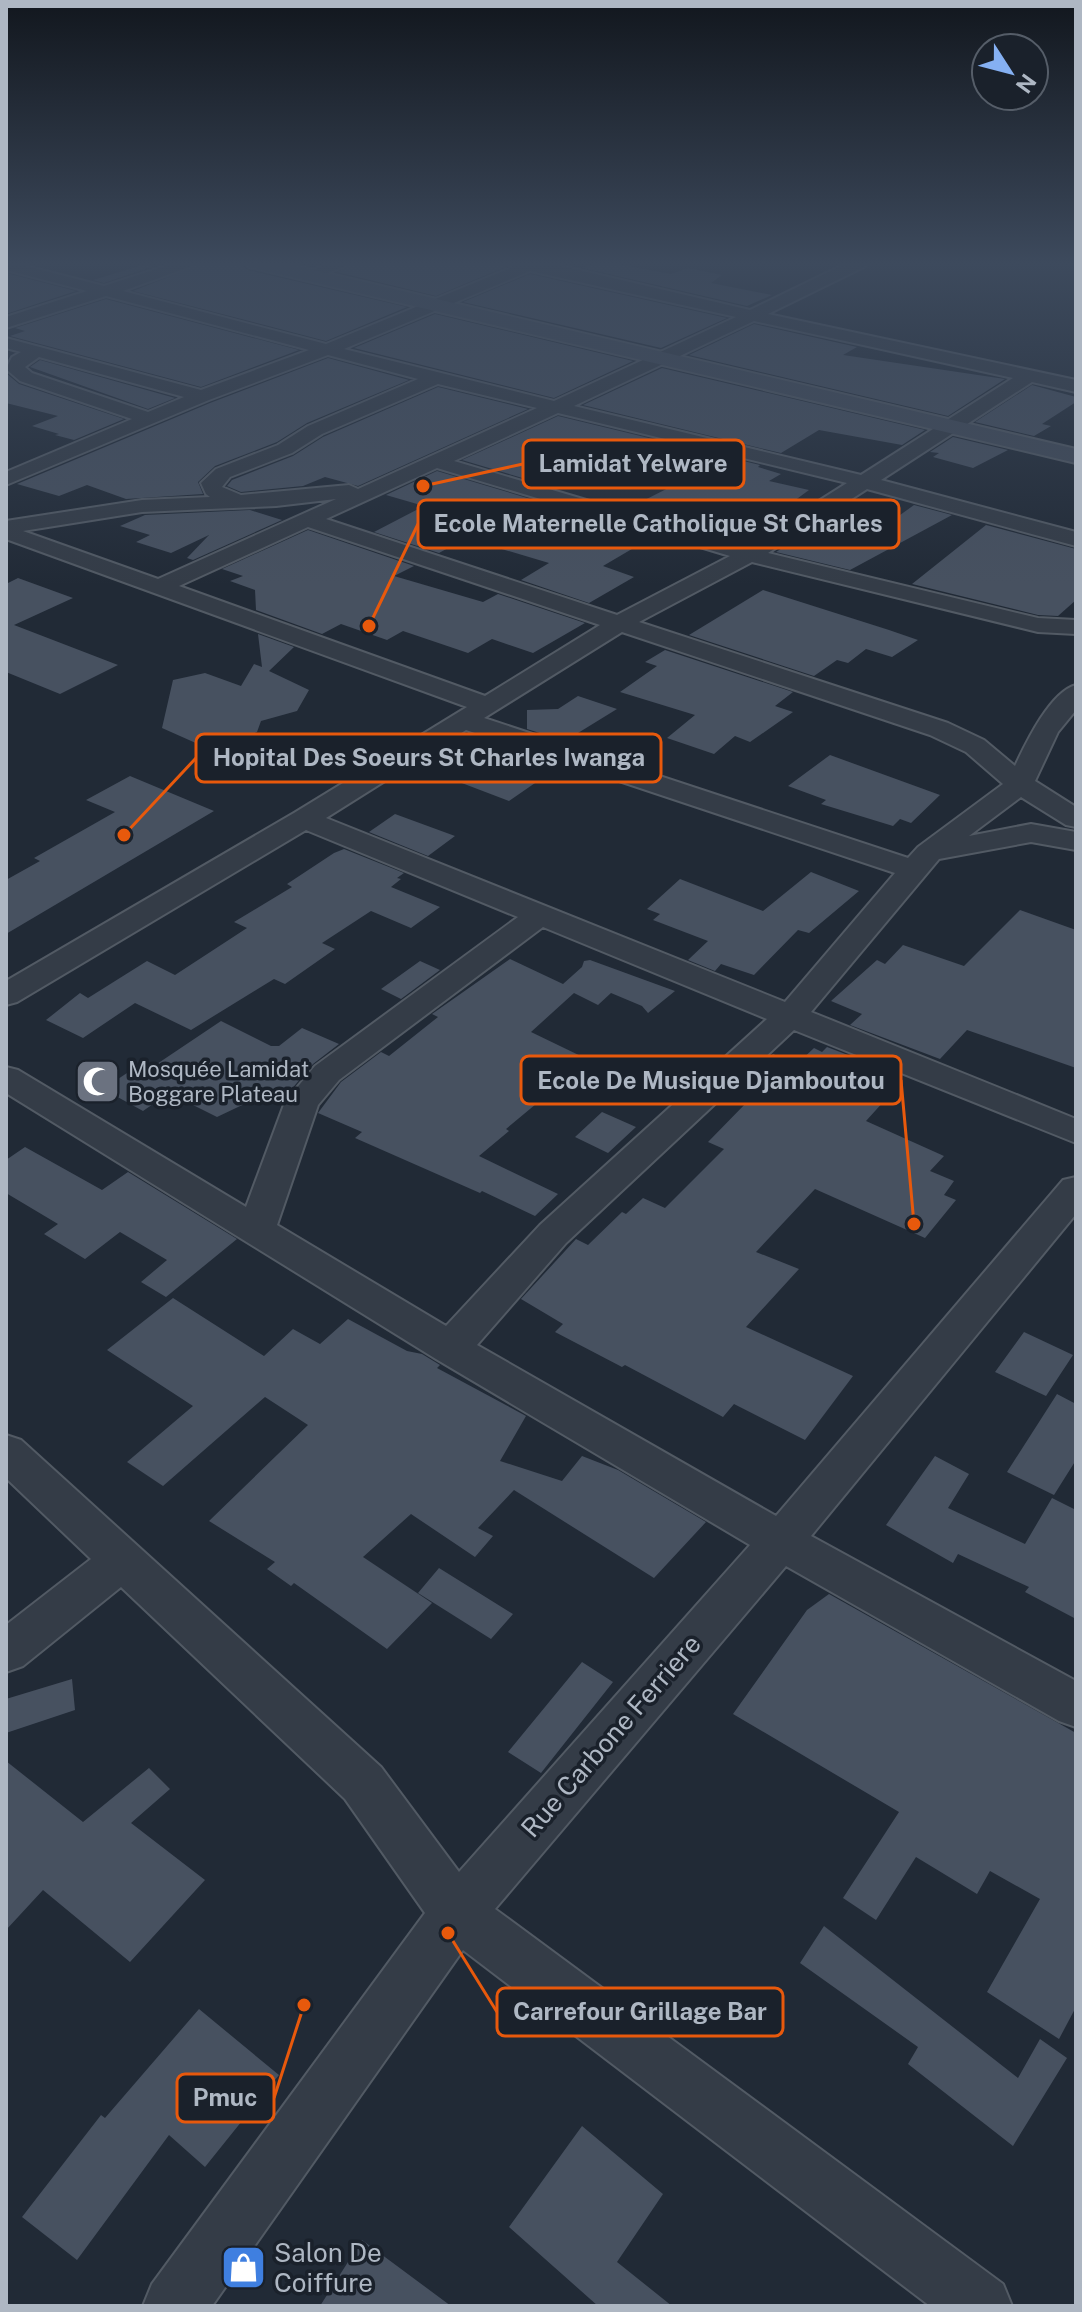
<svg xmlns="http://www.w3.org/2000/svg" width="1082" height="2312" font-family="'Public Sans',sans-serif">
  <style>
    .building { fill: #475160 }
    .lines { fill: none; stroke-linecap: round; stroke-linejoin: round }
    .street-casing { stroke: #525a64; stroke-width: 4 }
    .secondary-casing { stroke: #525a64; stroke-width: 4 }
    .street { fill: #343c47; fill-rule: evenodd }
    .secondary { fill: #424b59; fill-rule: evenodd }
    .labels { text-anchor: middle; stroke-width: 7; stroke-linejoin: round; paint-order: stroke }
    .poi-label { font-size: 22px; fill: #aeb7c3; stroke: #1a212b; text-anchor: start }
    .near-street-label { font-size: 26px; fill: #aeb7c3; stroke: #1a212b }
    .near-poi-label { font-size: 26px; fill: #aeb7c3; stroke: #1a212b; text-anchor: start }
    .leader { fill: none; stroke: #e8590c; stroke-width: 3 }
    .callout-dot { fill: #e8590c; stroke: #1a212b; stroke-width: 3 }
    .callout { fill: #1a212b; stroke: #e8590c; stroke-width: 3 }
    .callout-label { font-size: 24px; text-anchor: middle; font-weight: bold; fill: #aeb7c3 }
  </style>
  <rect width="100%" height="100%" fill="#212a36"/>
  <path class="building" d="M209 261H237L248 270 407 307 326 341 133 291Z
    M362 261H495L505 267 436 296 337 272Z
    M600 261 671 274 688 268 722 275 711 283 772 295 747 306 583 268Z
    M146 264 154 266 104 283 93 280Z
    M6 273 76 291 6 314Z
    M530 274 727 318 661 348 463 302Z
    M106 299 299 350 201 387 10 336 25 331 15 328Z
    M435 314 633 361 554 398 354 348Z
    M754 324 857 347 843 355 1005 379 948 416 689 355Z
    M328 358 409 380 307 423 277 442 215 466 198 482 203 494 126 499 87 485 59 496 17 484 210 403Z
    M40 360 175 398 148 409 30 367Z
    M662 368 925 430 902 445 819 430 781 453 583 405Z
    M6 373 19 384 124 419 74 440 55 435 59 434 32 426 58 416 6 403Z
    M1032 385 1076 397V402L1042 424 1051 426 1034 436 975 422Z
    M438 387 528 409 358 486 325 477 303 486 241 492 227 486 232 480 293 456 323 437Z
    M558 416 760 465 758 467 781 474 769 481 809 490 794 501 807 505 756 537 686 518 677 523 627 509 688 478 599 463 546 485 462 460Z
    M953 437 1008 450 973 468 933 457 939 453 930 452Z
    M437 471 654 536 603 566 634 577 589 603 521 580 549 563 478 542 471 545 459 542 439 553 374 532 424 506 386 495Z
    M914 505 952 515 850 570 776 552 835 514 867 524 875 519 889 523Z
    M250 510 282 520 193 560 187 558 209 535 171 553 136 542 150 535 120 526 145 515Z
    M986 525 1076 549V600L1058 616 1038 615 912 584Z
    M308 530 414 566 394 576 483 602 498 594 585 623 533 653 492 639 468 653 403 631 387 640 341 624 322 634 256 610 255 590 230 581 243 576 222 569Z
    M18 578 73 598 14 625 118 665 60 694 6 672V584Z
    M763 590 889 630 918 640 892 657 866 649 848 663 837 660 814 676 689 635Z
    M258 634 294 647 269 671 309 690 297 711 261 721 257 732 239 740 207 748 162 728 173 680 205 673 241 686 254 664 262 667Z
    M665 650 793 692 775 706 793 712 750 742 735 736 714 754 667 738 695 715 620 692 657 666 645 662Z
    M578 696 617 709 565 741 527 729V710L558 709Z
    M490 750 528 764V754L539 758 529 764 551 772 509 801 446 777Z
    M830 755 940 795 911 823 900 819 893 826 821 804 826 800 788 786Z
    M130 776 214 811 6 934V880L40 861 34 858 115 812 86 800Z
    M395 814 455 836 428 856 369 832Z
    M344 849 404 873 397 878 401 879 391 887 440 907 411 928 371 911 322 943 335 949 285 984 274 979 191 1030 135 1003 83 1038 46 1020 80 993 88 998 147 961 175 975 247 928 234 922 292 887 287 884 334 853Z
    M811 872 859 891 809 933 798 930 754 975 721 964 715 971 688 960 708 941 653 920 660 914 647 909 680 879 763 911Z
    M1020 910 1076 930V1068L967 1030 940 1059 850 1025 862 1014 831 1001 877 960 885 964 903 945 964 966Z
    M510 959 563 984 582 967 584 961 590 960 675 991 648 1013 642 1006 611 993 598 1005 574 993 531 1032 589 1060 506 1129 509 1131 479 1156 558 1194 535 1216 482 1191 480 1193 355 1138 362 1132 318 1113 341 1082 381 1052 389 1056 438 1017 432 1014Z
    M420 961 440 970 401 999 381 989Z
    M221 1021 271 1046H279L302 1028 339 1044 313 1064 284 1098 270 1092 217 1117 169 1093 143 1111 103 1089 136 1067 145 1072Z
    M827 1047 861 1060 841 1081 885 1100 866 1121 944 1156 930 1171 954 1181 944 1195 956 1200 925 1238 815 1189 756 1252 799 1269 746 1327 853 1376 805 1440 734 1404 723 1417 625 1365 622 1367 555 1332 563 1324 521 1299 576 1239 588 1245 622 1212 626 1214 643 1198 665 1208 724 1149 708 1142 749 1100 732 1092 773 1054 797 1064 814 1048 822 1052Z
    M602 1112 636 1127 608 1153 575 1137Z
    M25 1147 102 1190 128 1172 237 1239 166 1297 141 1282 167 1260 120 1232 85 1259 44 1234 58 1224 6 1193V1160Z
    M173 1298 264 1356 293 1329 320 1344 348 1319 407 1351 422 1354 440 1365 437 1368 526 1416 500 1461 562 1481 582 1456 618 1470 706 1522 654 1578 514 1490 478 1528 493 1536 475 1557 411 1514 363 1557 432 1603 387 1649 294 1583 291 1586 267 1569 275 1562 209 1521 308 1425 265 1397 163 1486 127 1462 193 1406 107 1350Z
    M1024 1332 1073 1355 1046 1396 995 1372Z
    M1057 1394 1076 1404V1460L1054 1495 1007 1472Z
    M935 1456 969 1474 948 1508 1025 1544 1052 1498 1076 1510V1619L1025 1592 1029 1587 958 1554 953 1563 886 1525Z
    M439 1568 513 1614 491 1639 418 1593Z
    M829 1594 1076 1733V2007L1059 2039 987 1992 1040 1899 990 1871 977 1894 916 1857 876 1920 843 1898 899 1812 733 1714 807 1610Z
    M582 1662 613 1682 541 1773 508 1752Z
    M72 1679 75 1710 6 1733V1699Z
    M6 1761 83 1822 149 1768 170 1789 131 1823 205 1880 130 1962 43 1890 6 1930Z
    M824 1926 1018 2078 1040 2039 1067 2058 1013 2146 908 2064 918 2047 800 1963Z
    M199 2009 279 2075 205 2167 169 2135 77 2260 22 2217 101 2115 105 2118Z
    M582 2126 663 2194 617 2262 672 2306H598L509 2227Z
    M362 2240 451 2306H320Z"/>
  <g class="lines">
    <defs>
      <path id="street" d="M6 261 104 286 181 261H206L123 291 326 344 513 267 498 261H540L750 310 851 261H867L866 266 768 314 1076 380V392L1032 382 881 480 1076 532V546L867 489 768 553 1038 618 1076 620V634L1038 632 752 562 639 622 948 723 984 740 1015 766C1026 743 1050 692 1076 685V710L1058 732 1035 781 1076 807V827L1066 825 1021 797 969 836 1031 824 1076 832V850L1031 842 939 859 811 1012 1076 1119V1143L794 1030 566 1243 477 1345 776 1516 1063 1180 1076 1177V1214L811 1536 1076 1681V1727L1059 1721 786 1566 495 1909 1003 2284 1012 2306H930L463 1950 212 2306H143L152 2284 425 1913 345 1799 121 1587 23 1666 6 1672V1625L91 1559 6 1478V1435L21 1440 381 1767 459 1872 750 1545 436 1359 6 1093V1067L18 1070 246 1207 285 1102 315 1066 518 917 306 830 17 1002 6 1005V981L294 813 467 707 6 539V521L142 500 210 497 206 494 201 483 216 469 278 445 308 426 418 379 328 355 209 400 6 485V472L132 419 20 381 6 369 12 357 21 352 6 348V338L201 390 309 350 106 296 6 328V317L87 291 6 270ZM530 271 736 317 554 401 344 349ZM754 321 1013 378 861 475 574 406ZM39 357 184 397 148 412 32 373 25 367ZM438 384 537 408 358 489 349 485 241 495 222 487 230 477 292 453 322 434ZM558 413 847 483 746 547 454 461ZM437 468 730 556 617 615 326 519ZM336 499 158 579 23 531 142 512 276 506ZM308 527 600 625 485 696 179 586ZM622 632 930 735 966 752 1003 784 918 847 908 858 484 718ZM466 730 895 873 785 1002 326 818ZM543 927 767 1019 540 1225 446 1326 277 1225 318 1105 339 1080Z
        M335 261H359L309 280 301 275Z"/>
      <path id="secondary" d="M240 261H275L1076 449V463L249 267Z"/>
    </defs>
    <use href="#street" class="street-casing"/>
    <use href="#secondary" class="secondary-casing"/>
    <use href="#street" class="street"/>
    <use href="#secondary" class="secondary"/>
  </g>
  <linearGradient id="sky" x2="0" y2="1"><stop stop-color="#12171e"/><stop offset="0.45" stop-color="#3d4a5d"/><stop offset="1" stop-color="#3d4a5d" stop-opacity="0"/></linearGradient>
  <rect width="1082" height="585" fill="url(#sky)"/>
  <defs>
    <symbol id="mosque-square" viewBox="-11 -11 22 22"><rect x="-9" y="-9" width="18" height="18" rx="4" fill="#6b7280" stroke="#1a212b"/><path d="M3.5-4.9A6 6 0 1 0 3.5 4.9A5 5 0 1 1 3.5-4.9Z" fill="#fff"/></symbol>
    <symbol id="shop-square" viewBox="-11 -11 22 22"><rect x="-9" y="-9" width="18" height="18" rx="4" fill="#3f7fe0" stroke="#1a212b"/><path d="M-5-2.5h2.3a2.7 3.5 0 0 1 5.4 0H5L5.5 6h-11ZM-1.5-2.5h3a1.5 2.3 0 0 0-3 0Z" fill="#fff"/></symbol>
  </defs>
  <g fill-rule="evenodd">
    <use href="#mosque-square" x="72" y="1056" width="51" height="51"/>
    <use href="#shop-square" x="218" y="2242" width="51" height="51"/>
  </g>
  <g class="labels">
    <g class="poi-label">
      <text x="128" y="1077">Mosquée Lamidat<tspan x="128" dy="25">Boggare Plateau</tspan></text>
    </g>
    <g class="near-street-label">
      <text transform="translate(611 1736) rotate(-49)" y="9">Rue Carbone Ferriere</text>
    </g>
    <g class="near-poi-label">
      <text x="274" y="2262">Salon De<tspan x="274" dy="30">Coiffure</tspan></text>
    </g>
  </g>
  <path class="leader" d="M423 486L523 464M369 626L418 524M124 835L196 758M914 1224L901 1080M448 1933L497 2012M304 2005L274 2098"/>
  <g class="callout-dot">
    <circle cx="423" cy="486" r="8"/>
    <circle cx="369" cy="626" r="8"/>
    <circle cx="124" cy="835" r="8"/>
    <circle cx="914" cy="1224" r="8"/>
    <circle cx="448" cy="1933" r="8"/>
    <circle cx="304" cy="2005" r="8"/>
  </g>
  <g class="callout">
    <rect x="523" y="440" width="221" height="48" rx="8"/>
    <rect x="418" y="500" width="481" height="48" rx="8"/>
    <rect x="196" y="734" width="465" height="48" rx="8"/>
    <rect x="521" y="1056" width="380" height="48" rx="8"/>
    <rect x="497" y="1988" width="286" height="48" rx="8"/>
    <rect x="177" y="2074" width="97" height="48" rx="8"/>
  </g>
  <g class="callout-label">
    <text x="633" y="472">Lamidat Yelware</text>
    <text x="658" y="532">Ecole Maternelle Catholique St Charles</text>
    <text x="429" y="766">Hopital Des Soeurs St Charles Iwanga</text>
    <text x="711" y="1089">Ecole De Musique Djamboutou</text>
    <text x="640" y="2020">Carrefour Grillage Bar</text>
    <text x="225" y="2106">Pmuc</text>
  </g>
  <rect width="1082" height="2312" fill="none" stroke="#aeb7c3" stroke-width="16"/>
  <g transform="translate(1010 72) rotate(126)"><circle r="38" fill="#1a212b" stroke="#555d68" stroke-width="2"/>
  <path d="M0-6L14 30L0 20L-14 30Z" fill="#85b0f2"/>
  <text y="-12" font-size="22" font-weight="bold" text-anchor="middle" fill="#aeb7c3">N</text>
  </g>
</svg>
